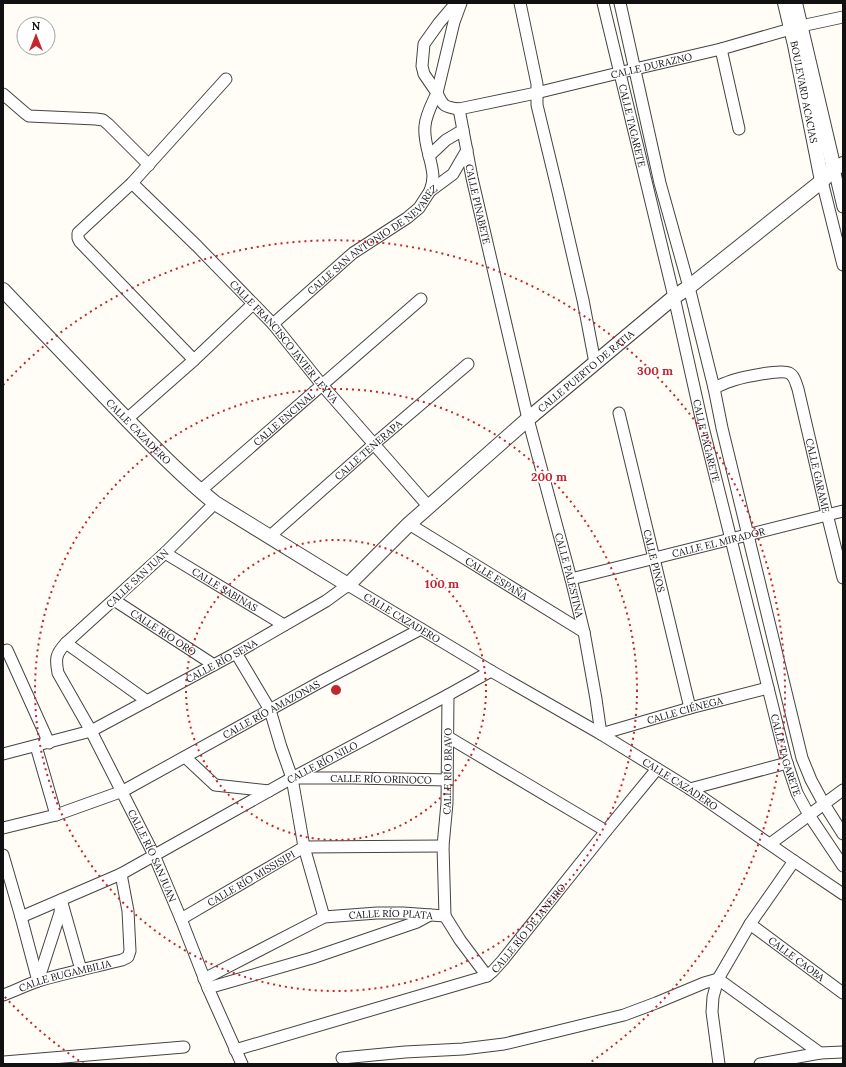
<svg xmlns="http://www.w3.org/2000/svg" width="846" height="1067" font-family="Lora,serif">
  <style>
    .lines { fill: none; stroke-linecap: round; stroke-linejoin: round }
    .minor-casing { stroke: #444; stroke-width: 13 }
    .tertiary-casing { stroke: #444; stroke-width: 16 }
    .minor { stroke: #fff; stroke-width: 11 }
    .tertiary { stroke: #fff; stroke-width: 14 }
    .ring { fill: none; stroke: #c4262e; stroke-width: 2; stroke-dasharray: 2 4 }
    .labels { text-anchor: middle; stroke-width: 4; stroke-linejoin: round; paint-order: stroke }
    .street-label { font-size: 10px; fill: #111; stroke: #fff }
    .centre { fill: #c4262e; stroke: #fff; stroke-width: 2 }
    .ring-label { font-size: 12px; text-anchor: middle; font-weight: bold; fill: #c4262e; stroke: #fff; stroke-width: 4; stroke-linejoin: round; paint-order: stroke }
  </style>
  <rect width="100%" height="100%" fill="#fffdf5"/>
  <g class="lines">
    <defs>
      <g id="minor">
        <path id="s1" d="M461 3 454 22 437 93C443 106 444 107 459 109L536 93 635 69 721 49 801 26 843 17"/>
        <path d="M520 3 537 84V105L558 192 583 300 595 363"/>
        <path id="s2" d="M603 3 674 297 703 427 786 760 797 793 809 815 843 866"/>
        <path d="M620 3 660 183 689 287 714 388 722 428 802 758 811 780 824 804 843 834"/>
        <path d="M721 49 739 129"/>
        <path d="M3 94 25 113 29 116 96 119 103 120 108 124 149 165"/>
        <path id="s3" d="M459 109 472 178 528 419 571 579 584 632 596 699 601 734"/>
        <path d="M429 156 446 140 463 130"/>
        <path d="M834 169 843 207"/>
        <path d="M822 181 843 265"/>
        <path id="s4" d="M132 183 197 246 273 324 322 385 429 507"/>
        <path d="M430 191C432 186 433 181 433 176 432 159 423 143 425 126 426 114 432 104 437 93L424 74 422 66 424 44 439 23 456 3"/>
        <path id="s5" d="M273 324 353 253 407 218 419 208 430 191 453 174 467 150"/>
        <path d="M194 360 80 242 78 238V233L132 183 226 79"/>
        <path id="s6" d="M714 388C721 385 727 382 734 380 744 377 781 369 789 373 795 376 796 384 798 389L827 514 843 578"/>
        <path id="s7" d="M619 413 690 708"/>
        <path d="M127 419 194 360 253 304"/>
        <path id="s8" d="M200 491 421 299"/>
        <path id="s9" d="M215 503 165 553 66 643C56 654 55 658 58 673L91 731 154 855 181 919 208 988 242 1064"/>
        <path id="s10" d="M409 524 584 632"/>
        <path id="s11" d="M269 537 374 444 468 364"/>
        <path id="s12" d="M165 553 284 625"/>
        <path id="s13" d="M571 579 843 511"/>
        <path id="s14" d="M114 600 214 665"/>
        <path d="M66 643 147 701"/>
        <path d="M7 650 49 743"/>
        <path d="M236 653 270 710 281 747 292 778 304 847 324 917"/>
        <path id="s15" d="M601 734 690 708 768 688"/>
        <path d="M448 737 606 831"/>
        <path d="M36 746 56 815"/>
        <path id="s16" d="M3 754 91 731 236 653 326 601 348 585 491 671 601 734 690 789 794 861 843 894"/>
        <path d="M185 757 215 785 269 791"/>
        <path id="s17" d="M294 778H352L447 780"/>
        <path d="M690 789 787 763"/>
        <path id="s18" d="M3 828 56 815 123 791 322 681 421 629"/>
        <path d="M770 844 843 790"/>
        <path d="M3 855 21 917 38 981"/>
        <path d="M62 903 81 970"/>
        <path id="s19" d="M445 916 443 846 447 803 448 695"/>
        <path d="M445 916 460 940 487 976"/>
        <path id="s20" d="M21 917 121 874 292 778 448 695 491 671"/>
        <path id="s21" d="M181 919 304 847 443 846"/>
        <path id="s22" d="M750 924 843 993"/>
        <path id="s23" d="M204 979 324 917 377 913H403L445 916"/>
        <path d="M38 981 60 913 61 900"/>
        <path d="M208 988 312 958 417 922 430 915"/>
        <path id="s24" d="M3 995C15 991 26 985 38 981 65 973 94 967 122 960L128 957 130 951 128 911 121 874"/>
        <path id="s25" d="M235 1050 487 976 493 971 503 960 606 831 657 769"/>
        <path d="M342 1058 405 1052 463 1049 504 1044 546 1034 624 1015 656 1003 704 983 718 979 820 1053"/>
        <path d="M4 1062 184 1047"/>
        <path d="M719 1064 712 1012 713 997 718 979 750 924 794 861"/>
        <path d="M760 1064 820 1053 843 1052"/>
      </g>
      <g id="tertiary">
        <path id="s26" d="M785 3 795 45 822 181"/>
        <path d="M795 3 834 169"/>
        <path id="s27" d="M3 290C39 328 76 366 112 404 145 438 178 473 215 503L348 585 409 524 528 419 674 297 689 287 822 181 834 169 843 164"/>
      </g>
    </defs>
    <use href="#minor" class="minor-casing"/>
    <use href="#tertiary" class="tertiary-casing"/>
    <use href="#minor" class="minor"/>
    <use href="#tertiary" class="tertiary"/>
  </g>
  <g class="ring">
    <circle cx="336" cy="690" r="150"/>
    <circle cx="336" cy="690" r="301"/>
    <path d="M84 1064A451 451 0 0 1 3 995M3 385A451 451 0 1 1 588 1064"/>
  </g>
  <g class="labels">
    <g class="street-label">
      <text dy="4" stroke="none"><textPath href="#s1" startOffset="320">CALLE DURAZNO</textPath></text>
      <text dy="4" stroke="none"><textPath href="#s26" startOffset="91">BOULEVARD ACACIAS</textPath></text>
      <text dy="4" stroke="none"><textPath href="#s2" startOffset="126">CALLE TAGARETE</textPath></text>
      <text dy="4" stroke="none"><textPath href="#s3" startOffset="97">CALLE PINABETE</textPath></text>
      <text dy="4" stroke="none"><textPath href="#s5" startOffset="131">CALLE SAN ANTONIO DE NEVAREZ</textPath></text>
      <text dy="4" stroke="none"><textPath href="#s4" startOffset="220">CALLE FRANCISCO JAVIER LEYVA</textPath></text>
      <text dy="4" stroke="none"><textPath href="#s27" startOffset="777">CALLE PUERTO DE RATIA</textPath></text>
      <text dy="4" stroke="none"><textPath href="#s8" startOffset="111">CALLE ENCINAL</textPath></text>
      <text dy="4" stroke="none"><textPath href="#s27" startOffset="196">CALLE CAZADERO</textPath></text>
      <text dy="4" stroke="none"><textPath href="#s2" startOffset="450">CALLE TAGARETE</textPath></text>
      <text dy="4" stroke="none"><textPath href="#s11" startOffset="132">CALLE TENERAPA</textPath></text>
      <text dy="4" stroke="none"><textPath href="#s6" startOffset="185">CALLE GARAME</textPath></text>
      <text dy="4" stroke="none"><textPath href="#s13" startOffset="152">CALLE EL MIRADOR</textPath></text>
      <text dy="4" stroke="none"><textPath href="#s7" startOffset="152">CALLE PINOS</textPath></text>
      <text dy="4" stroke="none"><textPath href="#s3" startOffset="479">CALLE PALESTINA</textPath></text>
      <text transform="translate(137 578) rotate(-43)" y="4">CALLE SAN JUAN</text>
      <text dy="4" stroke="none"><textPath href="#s10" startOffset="103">CALLE ESPAÑA</textPath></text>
      <text dy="4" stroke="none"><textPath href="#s12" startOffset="70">CALLE SABINAS</textPath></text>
      <text dy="4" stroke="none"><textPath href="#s16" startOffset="450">CALLE CAZADERO</textPath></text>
      <text dy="4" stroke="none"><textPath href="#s14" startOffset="59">CALLE RÍO ORO</textPath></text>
      <text dy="4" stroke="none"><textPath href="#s16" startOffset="239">CALLE RÍO SENA</textPath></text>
      <text dy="4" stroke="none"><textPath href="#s18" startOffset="295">CALLE RÍO AMAZONAS</textPath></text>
      <text dy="4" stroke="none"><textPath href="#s15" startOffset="87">CALLE CIÉNEGA</textPath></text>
      <text dy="4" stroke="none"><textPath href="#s2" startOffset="774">CALLE TAGARETE</textPath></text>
      <text dy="4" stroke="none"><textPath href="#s20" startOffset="339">CALLE RÍO NILO</textPath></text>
      <text dy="4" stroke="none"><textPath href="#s19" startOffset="145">CALLE RÍO BRAVO</textPath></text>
      <text dy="4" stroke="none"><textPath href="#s17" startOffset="87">CALLE RÍO ORINOCO</textPath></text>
      <text dy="4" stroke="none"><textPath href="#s16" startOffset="774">CALLE CAZADERO</textPath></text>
      <text dy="4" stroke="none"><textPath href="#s9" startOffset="443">CALLE RÍO SAN JUAN</textPath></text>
      <text dy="4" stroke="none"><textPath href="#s21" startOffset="81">CALLE RÍO MISSISIPI</textPath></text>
      <text dy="4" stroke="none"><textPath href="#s23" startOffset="202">CALLE RÍO PLATA</textPath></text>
      <text dy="4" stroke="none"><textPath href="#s25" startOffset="326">CALLE RÍO DE JANEIRO</textPath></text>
      <text dy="4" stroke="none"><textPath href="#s22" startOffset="58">CALLE CAOBA</textPath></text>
      <text dy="4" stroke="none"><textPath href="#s24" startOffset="65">CALLE BUGAMBILIA</textPath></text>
    </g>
  </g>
  <circle cx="336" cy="690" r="6" class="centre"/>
  <g class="ring-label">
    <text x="655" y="375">300 m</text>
    <text x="549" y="481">200 m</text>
    <text x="442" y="588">100 m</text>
  </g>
  <rect width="846" height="1067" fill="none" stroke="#111111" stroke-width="8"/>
  <g transform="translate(36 36)"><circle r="19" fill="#ffffff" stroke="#a0a0a0"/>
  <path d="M0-3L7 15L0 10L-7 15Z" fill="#c4262e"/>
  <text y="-6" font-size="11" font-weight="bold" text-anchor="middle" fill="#111111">N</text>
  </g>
</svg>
